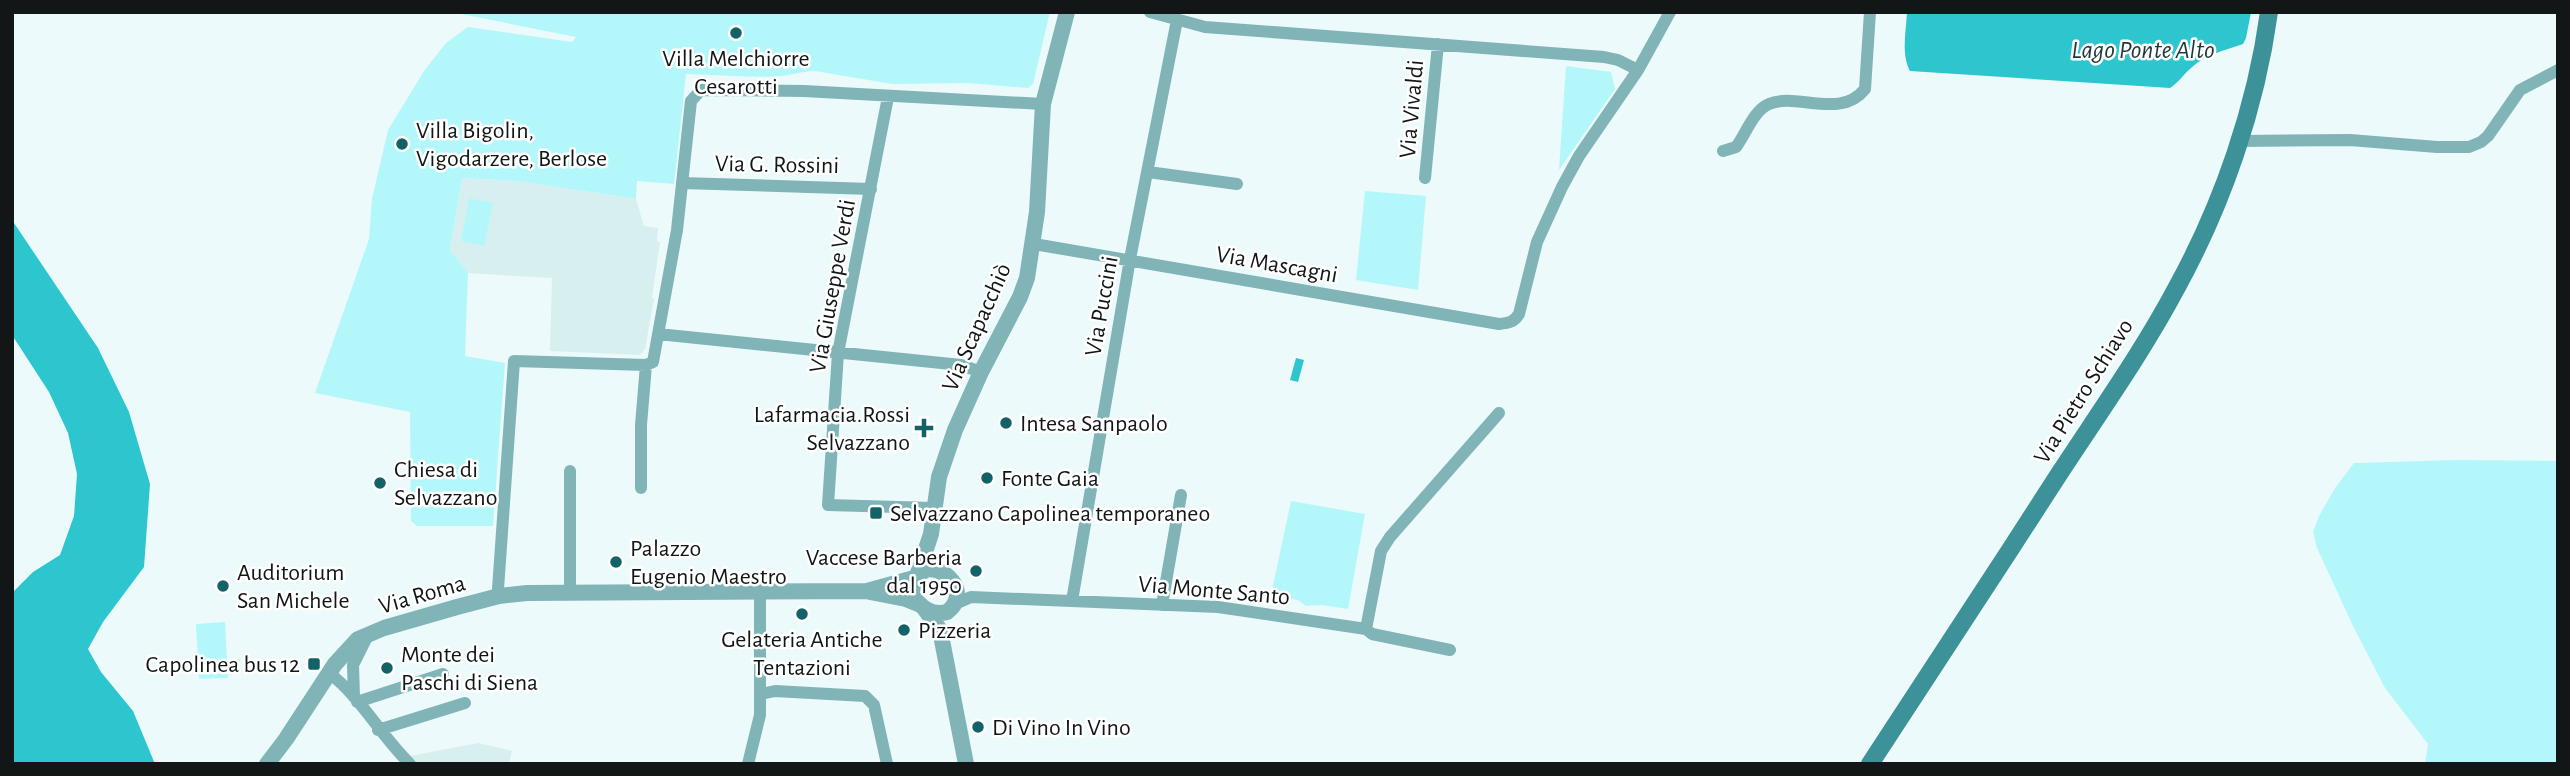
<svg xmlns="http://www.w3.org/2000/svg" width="2570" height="776" font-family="'Alegreya Sans',sans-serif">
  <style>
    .built { fill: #d8eff0 }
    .green { fill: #b4f7fb }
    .water { fill: #2dc6cf }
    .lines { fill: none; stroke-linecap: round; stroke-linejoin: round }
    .minor { stroke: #80b4b7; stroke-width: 12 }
    .tertiary { stroke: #80b4b7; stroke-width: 16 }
    .secondary { stroke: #3c9298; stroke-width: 18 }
    .poi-dot { fill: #126267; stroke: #fff; stroke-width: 2.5 }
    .labels { text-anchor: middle; stroke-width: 5; stroke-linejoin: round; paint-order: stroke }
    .poi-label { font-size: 24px; fill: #121617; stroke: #fff; text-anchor: start }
    .street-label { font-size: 24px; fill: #121617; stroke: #fff }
    .water-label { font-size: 26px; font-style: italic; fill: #1f3739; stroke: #fff }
  </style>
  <rect width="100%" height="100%" fill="#ecfafb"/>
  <path class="built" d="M462 178 517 181 636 199 644 226 658 228 657 241 660 242 652 298 654 299 645 349 640 355 550 351 552 278 468 273 450 250Z
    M478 743 512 751 509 764H411L405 757Z"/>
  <path class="green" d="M463 12H1050L1033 84 1028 88 968 83 892 84 815 71C803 71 793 75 782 76 750 78 718 75 686 74L674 184 637 181 636 199 517 181 462 178 450 250 468 273 465 356 505 363 493 526H417L411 521 410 412 315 393 369 239 372 199 388 130 424 71 446 43 468 27 572 42 576 37 461 14Z
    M1566 66 1611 72 1615 89 1559 170Z
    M1365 191 1426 196 1418 290 1356 280Z
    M469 198 493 203 484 246 461 241Z
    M2457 460 2558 461V764H2425L2428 744 2385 688 2353 626 2317 548 2313 532 2319 516 2335 488 2354 463Z
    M1291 501 1365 514 1348 609 1322 605 1306 606 1298 600 1271 595Z
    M225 622 228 678 199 679 196 624Z"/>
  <path class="water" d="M1907 12H2251L2246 38 2243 44C2223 51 2206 54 2191 68 2183 75 2179 82 2170 88L1910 71C1901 54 1906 32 1907 12Z
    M12 220 98 348 129 412 150 484 144 567 103 622 88 649 101 672 133 711 155 764H12V593L33 572 60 555 74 516 77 474 68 433 49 392 12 335Z
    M1296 358 1304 360 1298 382 1290 380Z"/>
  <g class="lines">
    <path class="minor" d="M1150 12 1205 27 1604 57 1618 60 1638 70
      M888 97 838 353 828 505 933 508
      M2239 141 2350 140 2437 147H2469L2481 142 2488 136 2520 90 2558 70
      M1723 151 1736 147C1746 134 1753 111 1769 104 1796 92 1841 120 1865 89L1870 12
      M1148 172 1237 184
      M1425 178 1438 44
      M682 183 871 189
      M1034 244 1499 324C1509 323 1514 322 1519 314L1537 242 1562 187 1579 156 1638 70 1670 12
      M658 334 961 365 981 372
      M641 488V425L646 365
      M570 593V471
      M499 596 498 589 514 361 646 365 653 362 677 230 691 101 701 90 804 91 1043 104
      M1072 601 1130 259 1177 20
      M955 604 971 597 1218 607 1366 629 1372 634 1450 650
      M1162 605 1181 495
      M1366 629 1381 551 1390 537 1499 413
      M329 673C360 696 381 736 410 764
      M761 694 775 691 865 696 874 705 887 764
      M354 697 353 665 369 633
      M357 702 443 674
      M378 730 465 703
      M748 764 760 715V592"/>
    <path class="tertiary" d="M927 569C951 568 969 596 947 612 932 616 919 607 912 594L914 578Z
      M918 573 931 534 939 477 955 430 981 372 1020 297 1027 278 1037 212 1043 104 1067 12
      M870 592 906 599 921 605
      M924 608 940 630 966 764
      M267 764 286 739 335 664 358 639 384 628 457 607 499 596 527 593 867 591 914 578"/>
    <path class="secondary" d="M1870 764C1934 666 1998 569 2061 471 2101 410 2143 351 2177 287 2223 203 2256 107 2269 12"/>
  </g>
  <g class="poi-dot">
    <circle cx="736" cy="33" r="7"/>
    <circle cx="402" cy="144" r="7"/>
    <circle cx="1006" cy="423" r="7"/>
    <path d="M920.5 417.5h7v7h7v7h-7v7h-7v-7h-7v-7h7z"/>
    <circle cx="987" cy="478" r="7"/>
    <circle cx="380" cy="483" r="7"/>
    <rect x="869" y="506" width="14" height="14" rx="3.5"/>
    <circle cx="616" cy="562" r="7"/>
    <circle cx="976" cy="571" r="7"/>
    <circle cx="223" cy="586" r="7"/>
    <circle cx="802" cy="614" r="7"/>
    <circle cx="904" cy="630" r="7"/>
    <rect x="307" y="657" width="14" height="14" rx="3.5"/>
    <circle cx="387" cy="668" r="7"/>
    <circle cx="978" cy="727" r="7"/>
  </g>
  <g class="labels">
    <g class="poi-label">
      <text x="736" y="66" text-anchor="middle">Villa Melchiorre<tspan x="736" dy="28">Cesarotti</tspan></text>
      <text x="416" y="138">Villa Bigolin,<tspan x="416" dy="28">Vigodarzere, Berlose</tspan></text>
      <text x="910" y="422" text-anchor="end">Lafarmacia.Rossi<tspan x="910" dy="28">Selvazzano</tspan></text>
      <text x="1020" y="431">Intesa Sanpaolo</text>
      <text x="394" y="477">Chiesa di<tspan x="394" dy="28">Selvazzano</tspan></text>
      <text x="1001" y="486">Fonte Gaia</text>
      <text x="890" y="521">Selvazzano Capolinea temporaneo</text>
      <text x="630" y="556">Palazzo<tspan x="630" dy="28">Eugenio Maestro</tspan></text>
      <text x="962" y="565" text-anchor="end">Vaccese Barberia<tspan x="962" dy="28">dal 1950</tspan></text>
      <text x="237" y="580">Auditorium<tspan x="237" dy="28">San Michele</tspan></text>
      <text x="918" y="638">Pizzeria</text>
      <text x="802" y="647" text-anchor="middle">Gelateria Antiche<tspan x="802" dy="28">Tentazioni</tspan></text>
      <text x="401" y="662">Monte dei<tspan x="401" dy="28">Paschi di Siena</tspan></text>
      <text x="300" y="672" text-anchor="end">Capolinea bus 12</text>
      <text x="992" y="735">Di Vino In Vino</text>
    </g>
    <g class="street-label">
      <text transform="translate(1411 109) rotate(-85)" y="8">Via Vivaldi</text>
      <text transform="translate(777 164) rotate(1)" y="8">Via G. Rossini</text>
      <text transform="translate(1277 264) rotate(10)" y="8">Via Mascagni</text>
      <text transform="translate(832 286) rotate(-80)" y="8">Via Giuseppe Verdi</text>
      <text transform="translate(1101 306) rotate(-80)" y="8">Via Puccini</text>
      <text transform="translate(976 327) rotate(-66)" y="8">Via Scapacchiò</text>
      <text transform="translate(2083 391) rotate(-58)" y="8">Via Pietro Schiavo</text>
      <text transform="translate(1214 590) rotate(5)" y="8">Via Monte Santo</text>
      <text transform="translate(422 594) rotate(-16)" y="8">Via Roma</text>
    </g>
    <g class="water-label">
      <text x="2143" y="58">Lago Ponte Alto</text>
    </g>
  </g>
  <rect width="2570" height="776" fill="none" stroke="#121617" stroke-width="28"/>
</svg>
